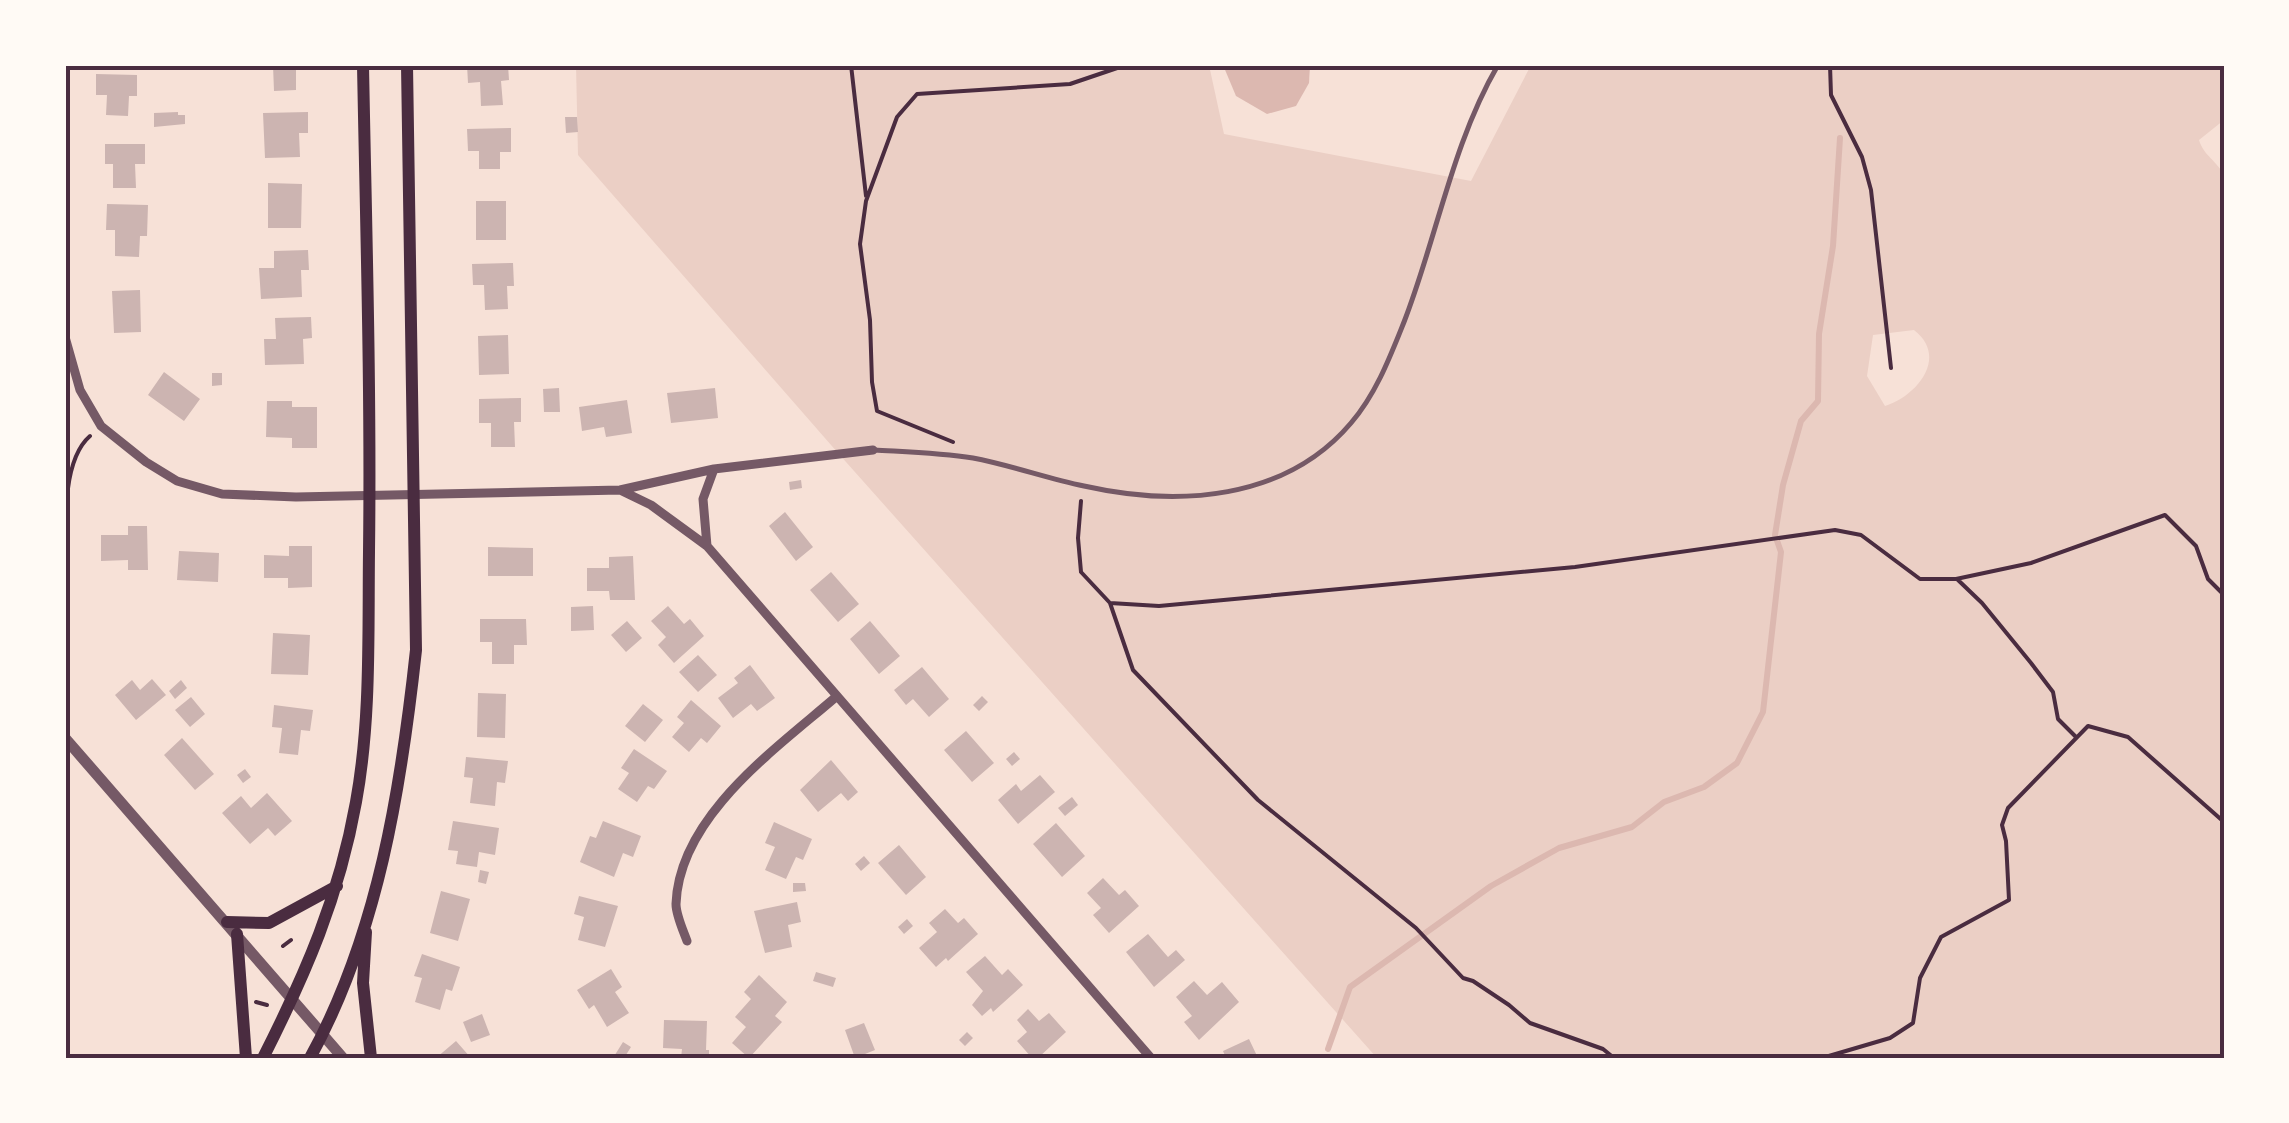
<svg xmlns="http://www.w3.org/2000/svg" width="2289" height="1123" font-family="Poppins,sans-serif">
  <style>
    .green { fill: #ebcfc5; fill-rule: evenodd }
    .water { fill: #dcb8b0 }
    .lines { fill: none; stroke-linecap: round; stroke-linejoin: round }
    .stream { stroke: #dcb8b0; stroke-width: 6 }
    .building { fill: #ccb4b1 }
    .path { stroke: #4a2c40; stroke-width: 4 }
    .service { stroke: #755966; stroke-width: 5 }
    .minor { stroke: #755966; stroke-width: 9 }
    .tertiary { stroke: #755966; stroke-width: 11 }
    .secondary { stroke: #4a2c40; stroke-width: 12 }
    .neatline { fill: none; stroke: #4a2c40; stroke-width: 4 }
  </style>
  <rect width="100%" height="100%" fill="#f7e1d7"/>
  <path class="green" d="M576 65H1209L1224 134 1471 181 1531 65H2224V120L2199 140C2204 156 2217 161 2224 175V1058H1377L838 453 578 155ZM1914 330C1949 357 1917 396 1885 406L1867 376 1873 335Z"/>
  <path class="water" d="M1223 65H1310L1309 83 1296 106 1267 114 1236 96Z"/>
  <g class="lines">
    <path class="stream" d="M1328 1049 1350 987 1491 886 1559 848 1632 827 1664 802 1704 787 1737 763 1763 712 1781 552 1775 535 1783 485 1801 421 1818 401 1819 334 1833 246 1840 138"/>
  </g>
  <path class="building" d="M273 65H296V90L274 91Z
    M467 65H508L509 80 501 81 503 105 481 106 480 82 468 83Z
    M96 74 137 75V96H129L128 116 106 115 107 95H96Z
    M178 112V115H185V124L154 127V113Z
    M308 112V133H299L300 157 265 158 263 113Z
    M565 117H577L578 132 566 133Z
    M511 128V152H500V169H479V151H468L467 129Z
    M105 144H145V164H135L136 188H113V164H105Z
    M268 183 302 184 301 228H268Z
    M476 201H506V240H476Z
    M107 204 148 205 147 236H140L139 257 115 256V230H106Z
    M308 250 309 270H301L302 297 261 299 259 268H274V251Z
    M513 263 514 286H507L508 309 485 310 484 285H473L472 264Z
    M140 290 141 332 114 333 112 291Z
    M311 317 312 338 303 339 304 364 265 365 264 339H276L275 318Z
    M508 335 509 374 479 375 478 336Z
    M164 372 200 399 184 421 148 395Z
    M212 373H222V385L212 386Z
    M559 388 560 412H544L543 389Z
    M715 388 718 418 671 423 667 393Z
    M521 398V422H514L515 447H491V423H479V399Z
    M627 400 632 433 606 437 604 427 582 431 579 407Z
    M267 401H292V407H317V448H292V438L266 437Z
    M801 480 802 488 790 490 789 482Z
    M785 512 813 547 796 561 769 526Z
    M128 526H147L148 570H128V560L101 561V535H128Z
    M289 546H312V587L288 588V578H264V555L289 556Z
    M488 547 533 548V576H488Z
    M179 551 219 553 218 582 177 580Z
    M633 556 635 600H610L609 591H587V568H609V557Z
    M831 572 859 604 838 622 810 590Z
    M593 606 594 630 571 631V607Z
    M668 606 684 624 690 619 704 636 674 663 658 645 666 637 651 621Z
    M480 619H526L527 645H514V664H492V642H480Z
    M627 621 642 638 626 652 611 635Z
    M870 621 900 656 879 674 850 639Z
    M273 633 310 635 308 675 271 674Z
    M698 655 717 675 698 692 679 672Z
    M750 665 775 698 757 711 751 704 733 718 718 698 738 683 734 678Z
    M922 667 949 699 929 717 913 699 906 705 894 690Z
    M152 679 166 695 136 720 115 695 132 680 140 690Z
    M181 680 187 688 175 699 169 691Z
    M478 693 506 694 505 738 477 737Z
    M982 696 988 702 979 711 973 705Z
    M191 697 205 714 190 727 175 710Z
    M691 700 721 726 707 743 701 738 689 752 672 737 684 723 677 717Z
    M643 704 663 720 645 742 625 726Z
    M274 705 313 710 310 731 301 730 298 755 279 753 282 728 272 727Z
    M966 731 994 763 972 782 944 750Z
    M182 738 214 774 195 790 164 755Z
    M634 749 667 771 654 789 648 786 637 802 618 789 629 773 621 768Z
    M1014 752 1020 759 1012 766 1006 759Z
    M466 757 508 761 505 783 497 782 495 806 470 803 473 778 464 777Z
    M831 760 858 792 848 801 841 793 818 812 800 790Z
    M245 769 251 777 243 783 237 775Z
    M1040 775 1055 792 1018 824 998 800 1016 784 1021 791Z
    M267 793 292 821 275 836 268 828 250 844 222 813 241 796 251 808Z
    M1072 797 1078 805 1065 816 1058 808Z
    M453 821 499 828 495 855 479 852 477 867 456 864 458 851 448 850Z
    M603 821 641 836 633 857 623 853 614 877 580 862 590 836 596 838Z
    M774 822 812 839 803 860 796 857 786 879 765 870 775 847 765 843Z
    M1056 823 1085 856 1062 877 1033 844Z
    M899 845 926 877 906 895 878 863Z
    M864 856 870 863 861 871 855 864Z
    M480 870 489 872 486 884 478 882Z
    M1103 878 1119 895 1125 890 1139 906 1109 933 1093 915 1101 908 1087 893Z
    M793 883H805L806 891 793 892Z
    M441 891 470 899 458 941 430 933Z
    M579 896 618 906 605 947 578 940 584 917 574 914Z
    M797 902 801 922 788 925 792 947 765 953 754 911Z
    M945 909 958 923 964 918 978 934 948 961 946 958 936 967 919 948 937 932 929 923Z
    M907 919 913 926 904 934 898 927Z
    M1148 934 1168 957 1176 950 1185 960 1154 987 1126 952Z
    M422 954 460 967 452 991 446 989 440 1010 415 1002 422 978 414 976Z
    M985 956 1002 975 1008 969 1023 985 993 1012 991 1008 982 1016 972 1005 983 991 966 972Z
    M611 969 622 987 615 992 629 1013 607 1027 594 1005 589 1009 577 990Z
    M816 972 836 978 833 987 813 981Z
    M759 975 787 1002 775 1016 782 1022 749 1058 732 1043 746 1027 735 1017 751 999 744 992Z
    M1194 981 1207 995 1222 982 1239 1002 1199 1040 1184 1022 1192 1016 1176 997Z
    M1028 1009 1039 1021 1049 1013 1066 1032 1038 1058H1032L1017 1041 1027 1032 1017 1020Z
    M482 1014 490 1035 471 1042 463 1022Z
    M664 1020 707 1021 706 1050H709V1056L681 1058 682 1049 663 1048Z
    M864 1023 875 1050 855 1058 845 1030Z
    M967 1032 973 1038 965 1046 959 1040Z
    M1249 1039 1258 1058H1226L1223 1051Z
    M456 1041 471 1058H436Z
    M623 1042 631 1047 624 1058H613Z"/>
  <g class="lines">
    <path class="path" d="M851 65 866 196
      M1830 65 1831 95 1862 157 1871 190 1891 368
      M953 442 877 411 872 382 870 320 860 244 866 201 897 117 917 94 1070 84 1126 65
      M1081 501 1078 538 1081 572 1110 603 1133 670 1258 800 1416 928 1463 978 1473 981 1509 1005 1530 1023 1603 1049 1614 1058
      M1958 580 1982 603 2031 663 2053 692 2058 719 2076 737
      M1110 603 1159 606 1575 567 1835 530 1861 535 1920 579H1956L2031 563 2165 515 2196 546 2208 579 2224 595
      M65 607C70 561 54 467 90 436
      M283 946 291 940
      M256 1002 267 1005
      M1822 1058 1890 1038 1913 1023 1920 978 1941 937 2009 900 2006 841 2002 825 2008 808 2088 726 2128 737 2224 822"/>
    <path class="service" d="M874 450C907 452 940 453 973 458 1010 465 1046 478 1084 486 1177 507 1285 501 1351 423 1376 394 1390 357 1404 322 1437 237 1452 144 1498 65"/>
    <path class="minor" d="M65 337 80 390 101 426 146 462 177 481 222 494 296 497 620 490 714 469 873 450
      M620 490 651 505 707 546 1151 1058
      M707 546 703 499 714 469
      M687 941C683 930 676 915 676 904 679 816 777 748 837 696"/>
    <path class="tertiary" d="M65 738 343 1058"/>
    <path class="secondary" d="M227 922 269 923 337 886
      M366 932 363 983 371 1058
      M237 934 246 1058
      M263 1058C306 973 339 897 356 802 371 720 368 635 369 552 371 390 366 227 363 65
      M310 1058C378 934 401 789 416 650L407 65"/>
  </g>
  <rect width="2289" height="1123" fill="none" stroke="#fffaf5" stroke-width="135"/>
  <rect x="68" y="68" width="2154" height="988" class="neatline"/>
</svg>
